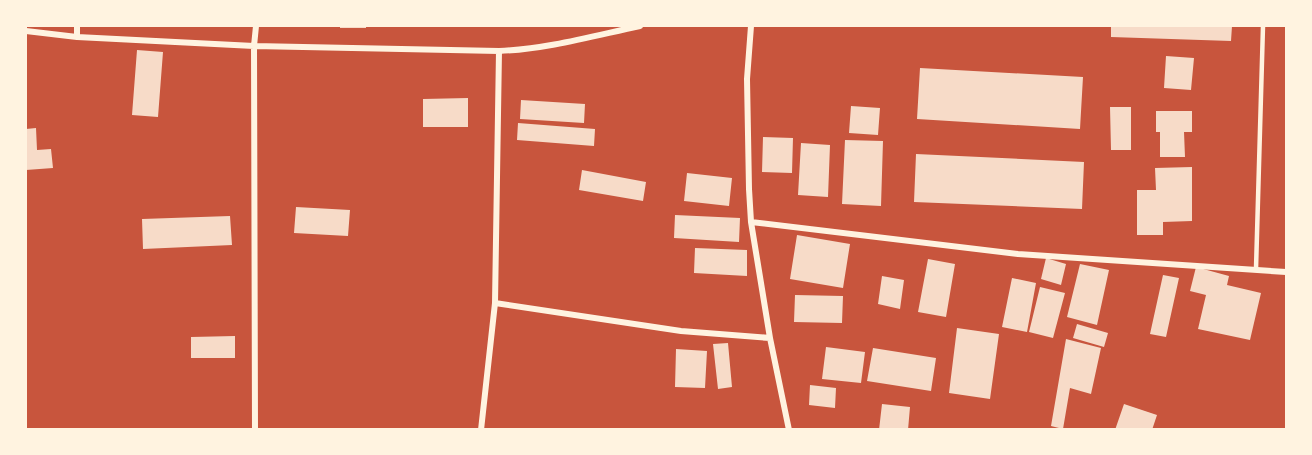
<svg xmlns="http://www.w3.org/2000/svg" width="1312" height="455" font-family="'Asap Condensed',sans-serif">
  <style>
    .building { fill: #f7dbc8 }
    .lines { fill: none; stroke-linecap: round; stroke-linejoin: round }
    .service { stroke: #fff3e0; stroke-width: 4.5 }
    .minor { stroke: #fff3e0; stroke-width: 6 }
  </style>
  <rect width="100%" height="100%" fill="#c8553d"/>
  <path class="building" d="M340 26H366V28H340Z
    M1111 26H1232L1231 41 1111 37Z
    M137 50 163 52 158 117 132 115Z
    M1166 56 1194 58 1191 90 1164 88Z
    M920 68 1083 77 1080 129 917 119Z
    M468 98V127H423V99Z
    M521 100 585 104 584 123 520 119Z
    M851 106 880 108 878 135 849 133Z
    M1110 107H1131V150H1111Z
    M1156 111H1192V132H1184L1185 157H1160V132H1156Z
    M518 123 595 129 594 146 517 140Z
    M36 128 37 150 51 149 53 168 26 170V129Z
    M763 137 793 138 792 173 762 172Z
    M845 140 883 141 881 206 842 204Z
    M801 143 830 145 828 197 798 195Z
    M916 154 1084 162 1082 209 914 202Z
    M1192 167V221L1163 222V235H1137V190H1156L1155 168Z
    M582 170 646 182 643 201 579 190Z
    M687 173 732 178 729 206 684 201Z
    M296 207 350 210 348 236 294 233Z
    M675 215 740 218 739 242 674 238Z
    M230 216 232 245 143 249 142 219Z
    M797 235 850 244 843 288 790 279Z
    M695 248 747 250V276L694 273Z
    M1046 258 1066 264 1061 285 1041 279Z
    M928 259 955 264 946 317 918 312Z
    M1080 264 1109 270 1097 325 1067 317Z
    M1196 267 1229 276 1227 285 1261 293 1250 340 1198 329 1206 295 1190 291Z
    M1163 275 1179 278 1166 337 1150 334Z
    M882 276 904 280 900 309 878 304Z
    M1012 278 1036 283 1027 332 1002 327Z
    M1040 287 1065 293 1053 338 1029 332Z
    M795 295 843 296 842 323 794 322Z
    M1077 324 1108 333 1104 347 1073 338Z
    M957 328 999 334 990 399 949 393Z
    M235 336V358H191V337Z
    M1066 339 1101 348 1091 394 1070 388 1063 429 1051 426Z
    M728 343 732 387 718 389 713 344Z
    M826 347 865 352 861 383 822 379Z
    M873 348 936 358 931 391 867 381Z
    M676 349 707 351 705 388 675 387Z
    M810 385 836 388 835 408 809 405Z
    M882 404 910 407 908 430H879Z
    M1124 404 1157 415 1152 430H1115Z"/>
  <g class="lines">
    <path class="service" d="M1256 269 1263 26"/>
    <path class="minor" d="M77 26V37
      M751 26 747 79 749 189 751 222 770 338 789 430
      M26 31 77 37 254 46 256 26
      M751 222 1018 254 1286 272
      M495 303 681 331 770 338
      M255 430 254 46 499 51C547 49 593 36 640 26
      M481 430 495 303 499 51"/>
  </g>
  <rect width="1312" height="455" fill="none" stroke="#fff3e0" stroke-width="54"/>
</svg>
